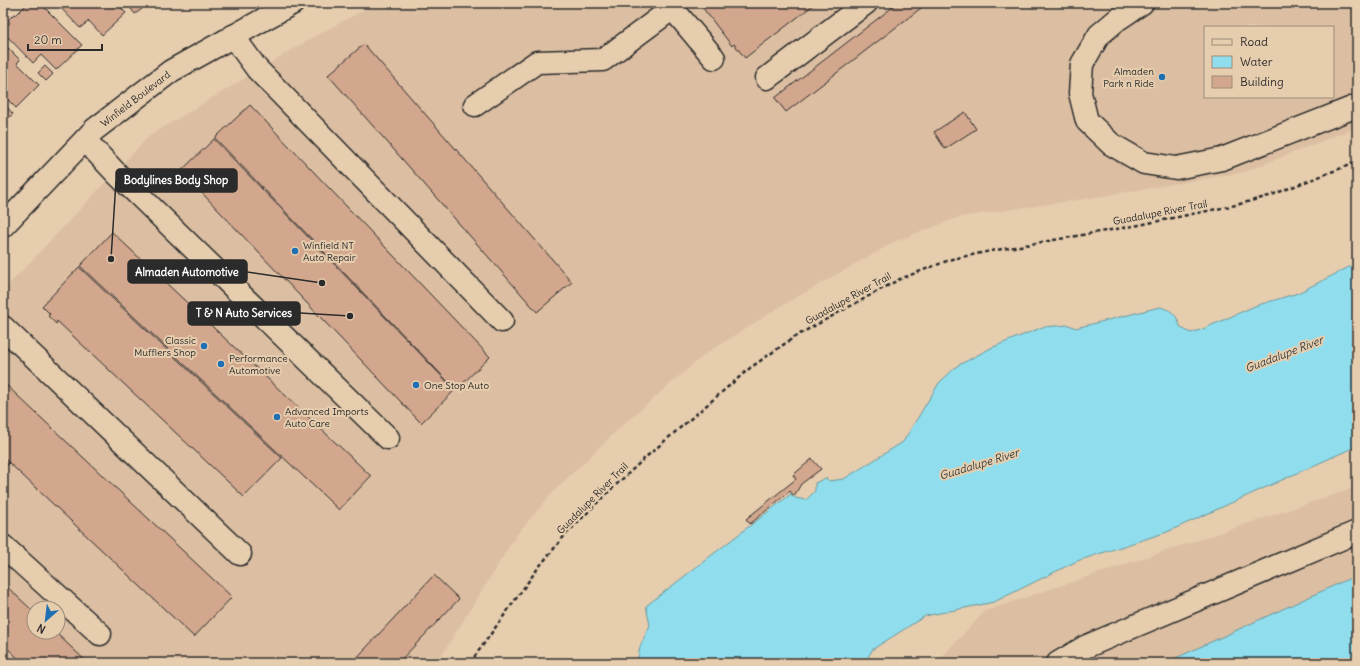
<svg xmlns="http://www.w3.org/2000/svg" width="1360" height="666" font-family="Delius,sans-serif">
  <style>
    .built { fill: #dcbfa2; fill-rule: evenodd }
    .water { fill: #90deed; stroke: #68969f }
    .building { fill: #d2a78e; stroke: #2b2b2b }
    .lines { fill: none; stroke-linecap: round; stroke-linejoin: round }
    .minor-casing { stroke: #2b2b2b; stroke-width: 25 }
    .path { stroke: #2b2b2b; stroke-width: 2.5; stroke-dasharray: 4 3; stroke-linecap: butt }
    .minor { stroke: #e6cdae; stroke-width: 22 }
    .poi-dot { fill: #1f6fb2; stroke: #e6cdae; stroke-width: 1.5 }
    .labels { text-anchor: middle; stroke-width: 4; stroke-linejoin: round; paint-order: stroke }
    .poi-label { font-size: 10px; fill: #2b2b2b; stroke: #e6cdae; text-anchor: start }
    .street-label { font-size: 10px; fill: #2b2b2b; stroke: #e6cdae }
    .water-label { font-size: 11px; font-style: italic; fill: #353d3e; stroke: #e6cdae }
    .leader { fill: none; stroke: #2b2b2b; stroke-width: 1.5 }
    .callout-dot { fill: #2b2b2b; stroke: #e6cdae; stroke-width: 1.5 }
    .callout { fill: #2b2b2b; stroke: #2b2b2b; stroke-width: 1.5 }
    .callout-label { font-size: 11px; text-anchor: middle; font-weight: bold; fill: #fff }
  </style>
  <rect width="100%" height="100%" fill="#e6cdae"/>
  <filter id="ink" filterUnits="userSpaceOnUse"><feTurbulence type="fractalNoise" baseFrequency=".025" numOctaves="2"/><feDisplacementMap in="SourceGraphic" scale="8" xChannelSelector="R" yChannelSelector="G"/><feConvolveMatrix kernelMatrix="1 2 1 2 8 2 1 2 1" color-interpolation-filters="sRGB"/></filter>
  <g filter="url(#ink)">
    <path class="built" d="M377 3H1357V127L1244 172 1091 198 960 217 898 240 788 302 705 354 625 423 556 489 517 534 437 663H3V291L149 136 313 37ZM1205 27H1333V97H1205ZM34 608H58V632H34Z
      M1357 487V663H936L985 611Z"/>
    <path class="water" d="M1357 263V446L1167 532 1077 561 994 602 925 616 873 649 864 663H637L640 647 650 625 646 606 791 494 795 498 806 500 815 491V483L826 478 829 481 844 479 903 442 939 383 957 366 991 348 1043 327 1069 325 1076 328 1160 307C1174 311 1176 315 1181 328L1191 333 1203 329 1255 306 1298 293Z
      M1357 575V663H1165Z"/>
    <path class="building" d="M28 3H40L82 45 56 70 41 55 33 63 3 32V29L10 23 8 20 14 14 16 15Z
      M56 3H116L126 13 102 35 89 21 80 28Z
      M130 3H138L142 9 135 14 128 5Z
      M699 3H816L745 58 734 44 732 46Z
      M898 3H917L921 8 786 112 775 98Z
      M3 43 20 60 17 63 39 85 16 108 3 95Z
      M364 44 572 282 537 312 328 75Z
      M45 66 53 74 46 81 38 73Z
      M250 105 490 357 456 390 215 138Z
      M6 106 13 114 7 119 3 114V109Z
      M965 112 976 129 945 149 934 132Z
      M214 139 455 390 421 423 181 171Z
      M112 232 371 476 339 510 80 266Z
      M79 267 282 458 244 497 57 321 56 324 48 316 50 314 42 306Z
      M3 382 232 597 194 637 3 457Z
      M3 457 9 463 3 469Z
      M812 459 821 469 801 484 794 496 790 491 750 524 746 519 796 479 793 475Z
      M434 575 459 599 398 663H352Z
      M3 583 34 612V632H55L88 663H23L3 644Z"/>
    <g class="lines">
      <defs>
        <g id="minor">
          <path d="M668 3 714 58"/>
          <path d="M1142 3 1118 19 1099 35 1082 64 1080 93 1087 121 1111 144 1144 163 1176 168 1222 159 1357 106"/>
          <path d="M233 36 257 69 502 321"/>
          <path d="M767 78 866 3"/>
          <path d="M475 105 537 62 603 60 673 8"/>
          <path d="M85 140 115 172 388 438"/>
          <path id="s1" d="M3 226 94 130 171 71 293 3"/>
          <path d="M3 327 240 554"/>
          <path d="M3 546 100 634"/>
          <path d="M1058 663 1085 647 1357 532"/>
        </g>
      </defs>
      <use href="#minor" class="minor-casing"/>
      <path class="path" d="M470 663 538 568 566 534 602 498 646 457 750 368 796 336 834 315 900 279 952 259 991 251 1139 225 1236 205 1269 196 1357 162"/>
      <use href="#minor" class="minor"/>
    </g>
  </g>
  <g class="poi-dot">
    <circle cx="1162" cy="77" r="4"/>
    <circle cx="295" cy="251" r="4"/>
    <circle cx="204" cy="346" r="4"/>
    <circle cx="221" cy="364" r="4"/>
    <circle cx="416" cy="385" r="4"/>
    <circle cx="277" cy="417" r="4"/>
  </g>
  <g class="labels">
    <g class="poi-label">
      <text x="1154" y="75" text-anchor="end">Almaden<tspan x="1154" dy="12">Park n Ride</tspan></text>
      <text x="303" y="249">Winfield NT<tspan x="303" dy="12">Auto Repair</tspan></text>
      <text x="196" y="344" text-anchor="end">Classic<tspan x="196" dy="12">Mufflers Shop</tspan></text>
      <text x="229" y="362">Performance<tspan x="229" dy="12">Automotive</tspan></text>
      <text x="424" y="389">One Stop Auto</text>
      <text x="285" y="415">Advanced Imports<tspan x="285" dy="12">Auto Care</tspan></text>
    </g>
    <g class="street-label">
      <text dy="4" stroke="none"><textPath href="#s1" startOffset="184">Winfield Boulevard</textPath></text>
      <text transform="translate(1160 212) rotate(-11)" y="4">Guadalupe River Trail</text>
      <text transform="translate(848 298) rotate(-29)" y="4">Guadalupe River Trail</text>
      <text transform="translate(592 498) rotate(-45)" y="4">Guadalupe River Trail</text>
    </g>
    <g class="water-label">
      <text transform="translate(1284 354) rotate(-21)" y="4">Guadalupe River</text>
      <text transform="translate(979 464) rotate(-17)" y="4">Guadalupe River</text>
    </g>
  </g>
  <path class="leader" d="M111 259L116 181M322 283L247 272M350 316L300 313"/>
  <g class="callout-dot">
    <circle cx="111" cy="259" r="4"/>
    <circle cx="322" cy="283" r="4"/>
    <circle cx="350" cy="316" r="4"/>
  </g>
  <g class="callout">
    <rect x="116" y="169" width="121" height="23" rx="4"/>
    <rect x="128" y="260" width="119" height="23" rx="4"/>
    <rect x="188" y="302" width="112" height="23" rx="4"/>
  </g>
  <g class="callout-label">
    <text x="176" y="184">Bodylines Body Shop</text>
    <text x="187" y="276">Almaden Automotive</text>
    <text x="244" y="317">T &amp; N Auto Services</text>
  </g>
  <rect width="1360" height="666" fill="none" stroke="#e6cdae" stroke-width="16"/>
  <rect x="8" y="8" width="1344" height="650" fill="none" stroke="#2b2b2b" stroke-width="1.5" filter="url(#ink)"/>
  <rect x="1204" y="26" width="130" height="72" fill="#e6cdae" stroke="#9b8c7a"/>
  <rect x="1212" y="39" width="20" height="6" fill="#e6cdae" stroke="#9b8c7a"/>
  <text x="1240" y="46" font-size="12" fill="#2b2b2b">Road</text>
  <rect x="1212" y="56" width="20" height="12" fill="#90deed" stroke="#9b8c7a"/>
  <text x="1240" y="66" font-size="12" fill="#2b2b2b">Water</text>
  <rect x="1212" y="76" width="20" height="12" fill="#d2a78e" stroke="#9b8c7a"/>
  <text x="1240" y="86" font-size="12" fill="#2b2b2b">Building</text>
  <g transform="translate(46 620) rotate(208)"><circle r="19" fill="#e6cdae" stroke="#9b8c7a"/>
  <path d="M0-3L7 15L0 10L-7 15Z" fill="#1f6fb2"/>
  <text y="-6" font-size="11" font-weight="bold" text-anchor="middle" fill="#2b2b2b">N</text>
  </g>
  <path d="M28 44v6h74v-6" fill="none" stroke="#2b2b2b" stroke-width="2"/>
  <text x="34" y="44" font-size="12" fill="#2b2b2b" stroke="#e6cdae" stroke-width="3" paint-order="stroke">20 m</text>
</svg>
